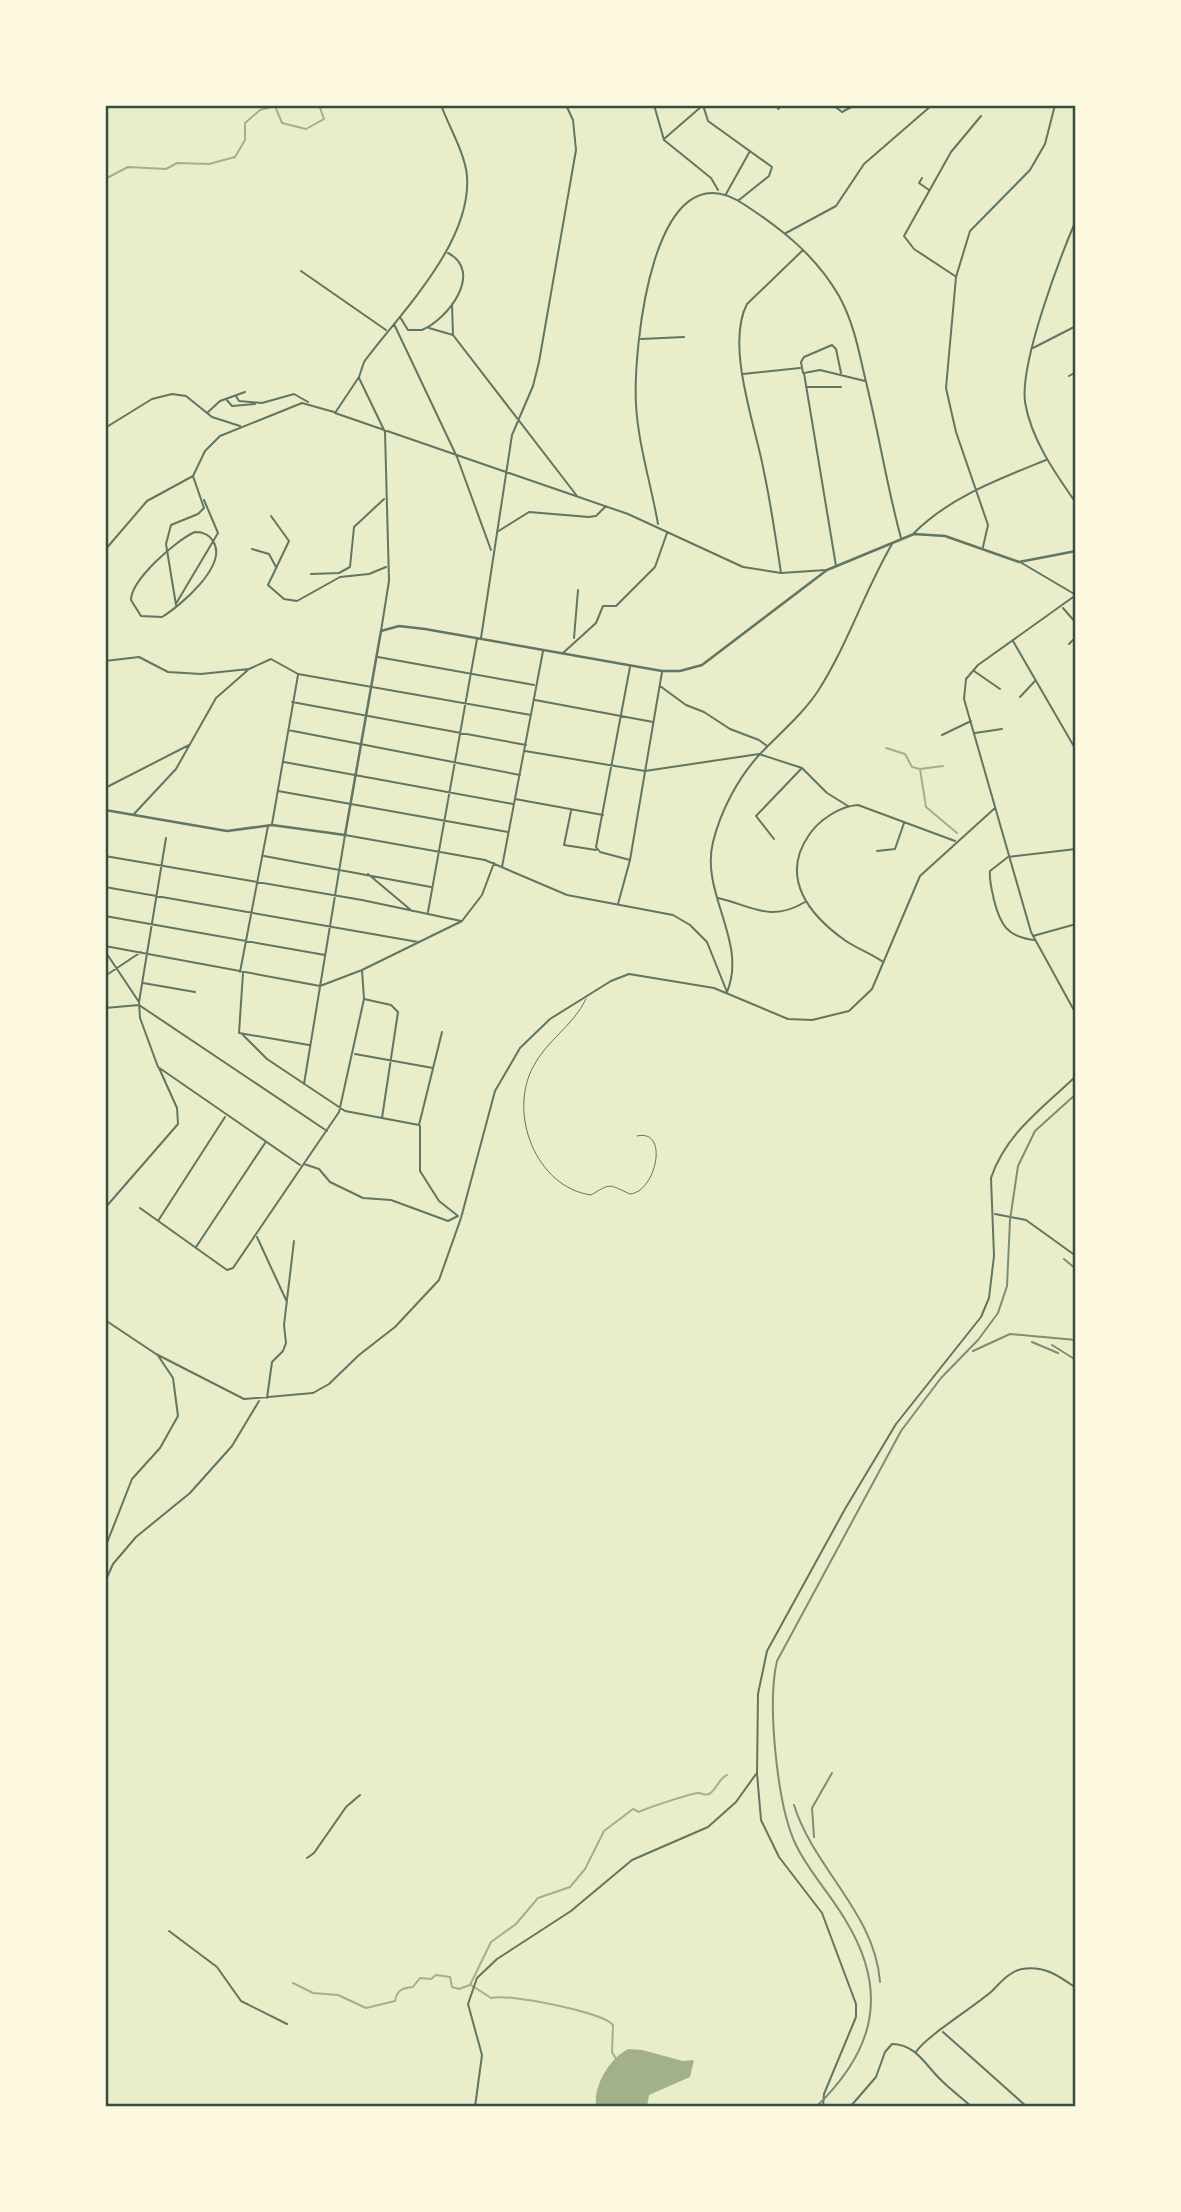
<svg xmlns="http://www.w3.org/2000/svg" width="1181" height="2212" font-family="Barlow,sans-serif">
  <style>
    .water { fill: #a3b18a }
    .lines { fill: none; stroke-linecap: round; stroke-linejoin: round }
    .stream { stroke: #a3b18a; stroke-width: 2 }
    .service { stroke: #617663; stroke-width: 1 }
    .minor { stroke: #617663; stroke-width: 2 }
    .tertiary { stroke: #617663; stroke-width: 2.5 }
    .rail { stroke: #7c8e77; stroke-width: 2 }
    .neatline { fill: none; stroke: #344e41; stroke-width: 2.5 }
  </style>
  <rect width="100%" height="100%" fill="#e9edc9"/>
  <path class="water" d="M628 2049 642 2050 683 2061 694 2060 690 2077 649 2095 647 2107H603L596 2104C594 2085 610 2058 628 2049Z"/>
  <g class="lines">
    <path class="stream" d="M105 179 128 167 166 169 177 163 209 164 235 157 245 140V123L260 110 275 106 282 123 306 129 324 119 319 105
      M886 748 905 754 912 767 920 769 926 807 957 833
      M920 769 943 766
      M293 1983 313 1993 338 1995 366 2008 395 2001C397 1990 402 1988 413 1987L420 1978 431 1979 436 1975 450 1977 452 1987 459 1989 470 1985 491 1942 516 1924 538 1898 570 1887 585 1869 604 1831 633 1809 639 1812C644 1809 692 1793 698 1793 703 1793 704 1796 709 1794 716 1791 718 1779 727 1775
      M471 1985 491 1998C506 1993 603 2012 613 2025L612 2052 616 2059"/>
    <path class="service" d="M586 999C574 1025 546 1041 533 1067 508 1114 536 1187 591 1195 611 1183 608 1184 630 1194 656 1192 670 1128 637 1136"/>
    <path class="minor" d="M441 105C449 127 465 153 467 176 472 243 401 312 364 362L359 377 335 413 628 514 743 567 781 573 826 570
      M654 105 664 140 711 178 718 190
      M703 105 708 121 772 167 769 176 739 200
      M833 105 842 112 855 105
      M778 109 783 105
      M664 139 702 106
      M922 178 919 183 929 190
      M726 194 750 151
      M1076 220C1059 260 1020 362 1025 402 1031 439 1055 473 1076 503
      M786 233 836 206 864 164 932 105
      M301 271 386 330
      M955 276 914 249 904 236 951 152 981 116
      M452 304 453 335 577 496
      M400 317 408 330H422C448 319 484 272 448 253
      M394 324 457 457 491 550
      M429 328 453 335
      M641 339 684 337
      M1033 348 1076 326
      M803 373 801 362 804 357 832 345 836 349 841 373
      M743 374 800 368
      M1069 376 1076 372
      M359 378 385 432 389 581 381 631
      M806 387H841
      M236 396 239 401 262 403 294 394 308 402
      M226 399 232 406 255 404
      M207 413 220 401 245 392
      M105 428 152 399 172 394 186 396 212 417 240 426
      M271 516 289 541 268 585 284 599 297 601 340 577 369 574 386 567
      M658 524C651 484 638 444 636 404 633 351 652 141 745 205 783 230 816 256 839 296 854 323 859 352 866 382 879 434 887 487 901 538
      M195 532C202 532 209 534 213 541 229 565 180 606 162 617L141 616 131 600C131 580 176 540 195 532Z
      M497 532 529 512 589 517 596 516 606 506
      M914 533C950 497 999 479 1046 460
      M983 547 988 525 956 432 946 388 956 277 970 231 1030 170 1045 144 1055 105
      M252 549 269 554 276 567
      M105 550 147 501 193 476 205 451 220 436 302 403 334 412
      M1020 562 1076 595 978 665 966 679 964 699 1031 932 1076 1014
      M836 566 804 373 820 370 865 381
      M781 573C776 539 771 505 764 472 756 427 725 346 747 304L803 250
      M311 574 339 573 350 567 354 527 384 499
      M177 602 218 533 204 500
      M176 605 166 544 171 525 198 514 204 508 193 476
      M1063 608 1076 623
      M481 638 512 435 533 386 539 362 576 150 573 120 566 105
      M574 638 578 590
      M1013 641 1076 750
      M1069 644 1076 637
      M563 653 596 623 603 606H616L655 567 667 533
      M378 657 534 685
      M105 661 139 657 168 672 201 674 249 669 271 659 298 674 531 715
      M974 671 1000 689
      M660 686 686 705 704 712 730 729 759 740 767 746
      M1020 697 1035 681
      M535 700 653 722
      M292 702 526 745
      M288 730 520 775
      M975 733 1002 729
      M942 735 971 721
      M525 751 645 771 759 754 802 768 827 793 848 806
      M284 762 513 804
      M105 788 189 745
      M278 791 508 832
      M515 799 603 815
      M571 811 564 845 596 850
      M134 814 176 769 216 698 248 670
      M272 824 298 675
      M105 832 107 822
      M166 838 139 1002 140 1018 158 1067 300 1165
      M774 839 756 816 801 769
      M877 851 895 849 904 823
      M105 856 362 900 461 921
      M264 856 431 887
      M630 860 600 852 596 847 630 667
      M502 867 543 651
      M368 874 412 911
      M105 887 418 942
      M718 898C753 906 770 923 805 902
      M618 904 630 860 662 672
      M428 912 477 639
      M105 916 325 955
      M1033 936 1076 924
      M1034 940C1007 937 1000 924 994 900 992 890 989 881 990 871L1008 857 1076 849
      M105 946 320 986 362 970 462 921 482 895 494 863
      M105 951 139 1002
      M883 962C872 954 858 949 846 941 810 916 779 878 809 835 819 820 840 806 858 805L955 841
      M240 972 268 826
      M243 973 239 1033 309 1045
      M105 976 141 952
      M143 983 195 992
      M727 992C748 942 700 893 713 842 721 810 738 778 760 754 780 733 802 715 818 691 848 644 864 592 892 544
      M364 999 391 1005 398 1012 382 1118
      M105 1008 139 1005 327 1131
      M242 1034 267 1059 345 1111 419 1125 442 1032
      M355 1054 433 1068
      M304 1084 345 835 485 860 567 895 673 915 690 925 707 942 727 992
      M420 1126V1171L439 1201 458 1216
      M304 1164 319 1169 330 1182 363 1198 391 1200 448 1221 458 1216
      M105 1208 178 1124 177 1108 159 1068
      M140 1208 227 1270 233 1268 339 1112 364 999 362 970
      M995 1214 1026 1220 1076 1256
      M158 1221 225 1117
      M257 1237 287 1302
      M196 1247 265 1143
      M105 1320 156 1354 244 1399 313 1393 329 1384 359 1355 395 1327 439 1280 461 1218 495 1091 520 1048 550 1019 611 981 629 974 714 988 788 1019 812 1020 849 1011 872 989 920 876 995 808
      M267 1398 272 1362 283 1351 286 1343 284 1325 294 1241
      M105 1548 132 1479 160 1448 178 1416 173 1378 157 1354
      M105 1582 113 1564 136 1537 190 1493 232 1446 259 1401
      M307 1858 314 1853 346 1807 360 1795
      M169 1931 217 1967 241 2001 287 2024
      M943 2032 1027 2107
      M916 2052C925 2037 974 2007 992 1991 1000 1983 1010 1971 1022 1969 1044 1965 1059 1976 1076 1988
      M475 2107 482 2055 468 2004 477 1978 497 1959 571 1911 632 1860 708 1827 736 1802 756 1774
      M823 2107 824 2094 856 2017V2004L822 1913 779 1857 761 1820 757 1773 758 1694 767 1651 845 1509 896 1424 981 1317 989 1298 994 1256 991 1178C1006 1133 1043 1108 1076 1076
      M850 2107 876 2077 885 2052 892 2044C916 2044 926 2066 941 2080 951 2090 962 2098 972 2107
      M1073 2107 1076 2101"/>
    <path class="tertiary" d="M105 810 227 831 272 825 345 835 381 631 399 626 425 629 662 671H680L702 665 827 570 914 534 945 536 1019 562 1076 551"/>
    <path class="rail" d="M1064 1259 1076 1269
      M1032 1342 1058 1353
      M1052 1345 1076 1360
      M973 1351 1010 1334 1076 1340
      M794 1805C814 1869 875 1913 880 1982
      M814 1837 812 1808 832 1773
      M816 2107C875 2050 889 1992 846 1921 831 1895 809 1872 796 1845 777 1806 767 1703 777 1661L901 1431 941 1378 978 1340 998 1313 1007 1286 1010 1220 1018 1166 1035 1131 1076 1094"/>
  </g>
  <rect width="1181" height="2212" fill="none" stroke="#fefae0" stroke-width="214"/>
  <rect x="107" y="107" width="967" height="1998" class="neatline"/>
</svg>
